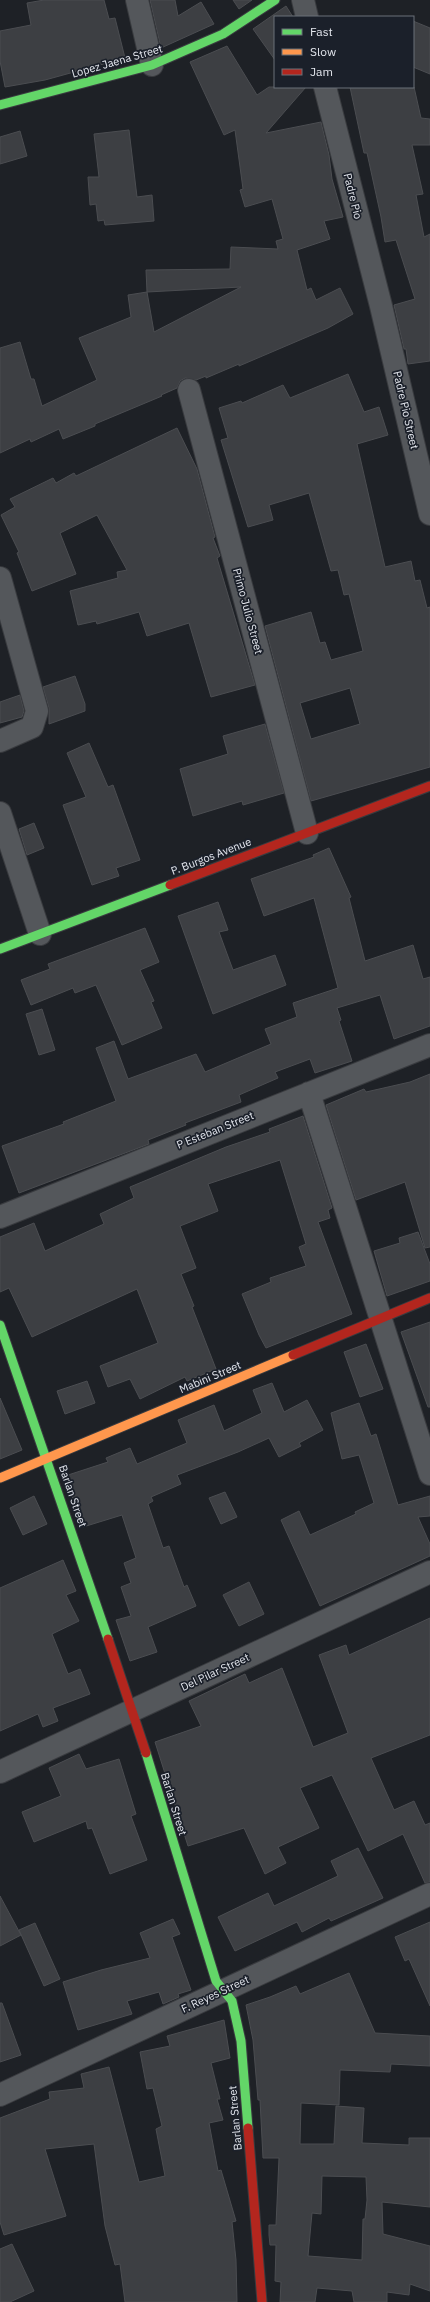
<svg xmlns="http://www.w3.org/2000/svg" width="430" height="2302" font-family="'IBM Plex Sans',sans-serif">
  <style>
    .building { fill: #3d3f43; stroke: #4b4d51; fill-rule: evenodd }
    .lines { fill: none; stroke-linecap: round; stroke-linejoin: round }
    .street-casing { stroke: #393b3f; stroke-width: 24 }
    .fast-casing { stroke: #393b3f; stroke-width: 11 }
    .slow-casing { stroke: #393b3f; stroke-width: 11 }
    .jam-casing { stroke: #393b3f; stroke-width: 11 }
    .street { stroke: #54575b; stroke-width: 22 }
    .fast { stroke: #63d668; stroke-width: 9 }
    .slow { stroke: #ff974d; stroke-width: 9 }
    .jam { stroke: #b3261e; stroke-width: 9 }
    .labels { text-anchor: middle; stroke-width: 3.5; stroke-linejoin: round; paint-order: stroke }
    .street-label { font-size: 11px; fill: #e4e7ee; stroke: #1b202a }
  </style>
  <rect width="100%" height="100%" fill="#1e2126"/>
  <path class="building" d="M44 0H104L109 19 115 18 125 58 45 80 5 87 0 61V31L31 25 27 3Z
    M150 0H175L178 16 201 2 214 24 161 48Z
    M233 0H252L239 9Z
    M286 6 293 17H275V60L253 29Z
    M413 21 430 28V74L413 67Z
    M227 46 257 95 269 87H306L266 133 321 122 329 155 332 179 343 217 324 221 330 239 297 250 307 290 311 288 316 300 340 288 353 314 328 328 239 366V364L206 378V376L196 380 185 378 180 381 177 388 161 395 162 396 95 424V426L63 439 59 429 31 442 30 439 0 453V348L20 342 31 379H34L42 406 97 380 79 338 131 317 128 295 147 292 146 270 230 269 231 247 278 249 276 241 283 239 272 199 245 207 240 190 243 189 235 130 224 135 190 62ZM241 287 154 332 147 292Z
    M350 87H414L421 118 430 119V145H412L423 194 416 195 424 237 430 234V361L408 364 406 349H404L394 305 415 299 396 240 385 242 381 217 367 153H364Z
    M129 130 137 197 152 195 154 221 105 225 104 220 98 221 96 204 90 205 88 177H99L94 134Z
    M20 131 27 156 0 164V137Z
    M348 374 364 412 379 407 388 435 357 444 385 567 411 561 415 581 420 580 427 608 430 607V767L311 801 265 626 311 612 320 643 325 642 331 660 363 651 349 594 344 595 338 570 331 571 309 493 269 505 273 520 248 527 221 440 228 438 219 408 241 401 242 403 283 385 290 398ZM350 688 360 724 311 739 300 703Z
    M177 428 197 469 215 537 213 538 220 556 217 558 255 685 211 697 189 623 147 636 139 612 97 624 96 621 78 625 70 591 118 578 117 572 127 570 97 515 60 533 76 574 32 591 17 553 19 552 1 515 15 507 10 499 53 478 56 483 74 473 76 476Z
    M75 676 85 704V711L49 724V708L43 687Z
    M20 695 24 711 22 717 0 723V702Z
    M265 724 284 793 243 805 242 801 193 816 180 769 228 754 223 736Z
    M89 743 108 787 113 785 140 860 116 868 119 876 92 885 63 805 86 797 67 753Z
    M34 823 44 848 27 855 19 829Z
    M329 848 351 897 349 898 365 961 413 945 423 979 430 977V1026L394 1039 380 995 337 1008 341 1020 339 1021 352 1061 315 1073 310 1059 275 1072 278 1078 239 1095 241 1102 185 1123 186 1125 148 1140 149 1144 19 1193 2 1146 64 1124 63 1122 116 1101 96 1048 114 1041 128 1079 196 1054 205 1072 271 1044 265 1029 297 1017 293 1003 338 988 314 898 264 916 251 879 314 857 313 855Z
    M218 902 228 930 219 932 233 970 275 955 286 985 213 1014 178 916Z
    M145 928 159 962 140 970 154 1001 151 1002 162 1028 122 1045 96 985 75 993 73 988 31 1005 21 980 50 969 48 964Z
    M42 1009 55 1050 39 1055 26 1014Z
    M430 1074V1247L425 1248 405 1182 356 1200 326 1105 364 1089 366 1092 410 1082Z
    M303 1116 332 1208 328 1210 330 1218 318 1222 352 1314 266 1348 259 1335 242 1294 271 1282 270 1278 306 1266 299 1247 306 1244 280 1160 208 1184 218 1211 180 1226 196 1268 181 1274 194 1306 192 1307 216 1369 187 1381 185 1377 140 1399 130 1379 108 1387 100 1366 158 1343 137 1289 32 1337 9 1288 0 1292V1237L34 1223 45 1251 104 1224 100 1214 134 1198 130 1187 226 1147 270 1132 269 1129Z
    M418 1232 430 1264V1281L387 1296 374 1251 400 1243 399 1238Z
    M430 1322V1407H428L401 1332Z
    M366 1344 383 1389 360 1397 344 1352Z
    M87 1381 95 1403 65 1414 57 1391Z
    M272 1383 284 1412 307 1400 323 1430 299 1443 301 1446 279 1457 269 1438 238 1452 177 1475 181 1484 151 1497 153 1501 148 1504 163 1548 169 1546 184 1587 187 1585 196 1606 148 1627 157 1652 130 1661 116 1620 131 1616 121 1587 131 1583 124 1563 136 1558 122 1515 83 1527 65 1476 108 1462 106 1458 130 1448 137 1464 187 1443 178 1420 214 1405 224 1431 262 1413 253 1390Z
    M0 1398 22 1450 0 1459Z
    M359 1403 371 1436 376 1434 398 1505 430 1496V1516L418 1517 430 1544V1556L320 1606 281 1520 299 1511 310 1535 356 1514 355 1512 374 1503 359 1455 342 1459 331 1413Z
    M225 1492 237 1517 221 1524 209 1498Z
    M34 1496 47 1524 23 1535 10 1508Z
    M63 1560 76 1591 66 1595 79 1621 52 1634 68 1674 80 1669 90 1694 53 1708 58 1721 43 1727 38 1714 0 1731V1588Z
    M249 1582 264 1614 239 1626 223 1595Z
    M430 1618V1735L371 1758 394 1810 414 1801 425 1825 430 1823V1882L425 1883 403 1834 368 1851 332 1775 300 1788 319 1828 278 1847 286 1863 265 1874 244 1828 188 1846 155 1742 201 1726 189 1701 245 1674 249 1683 282 1668 313 1747 348 1733 319 1655 346 1645 349 1655Z
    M79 1754 86 1769 119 1759 136 1814 131 1816 147 1860 110 1874 92 1828 88 1829 86 1821 34 1842 22 1812 61 1796 49 1768Z
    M358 1848 383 1898 331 1921 329 1918 302 1932 297 1922 235 1951 218 1917 268 1893 274 1906 338 1876 331 1861Z
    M0 1896 21 1935 0 1946Z
    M173 1919 180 1934 172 1937 191 1990 178 1994 179 1997 163 2004 159 1992 127 2001 132 2014 78 2030 63 1982 101 1970 150 1958 140 1933Z
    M430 1922V2006L409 1959 405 1961 395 1937Z
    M35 1923 60 1979 44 1986 19 1930Z
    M349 1973 375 2033 430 2036V2066L391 2064 390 2072 340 2070 339 2105 301 2103 300 2144H334L336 2106 364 2108 362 2143 409 2145V2138H430V2207L382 2202 383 2234 430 2246V2291L410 2284 409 2295 387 2292V2302H354L352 2291 317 2288 315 2302H280L281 2282 275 2281 276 2245H270L269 2235V2225H276L279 2158H263L260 2100H258L253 2040 246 2005 270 1997 296 1986 300 1994ZM322 2176 366 2177 367 2200 365 2219H363L362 2260 308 2256 312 2213 321 2214Z
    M0 2003H2L21 2055 0 2062Z
    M224 2020 230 2058 211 2063 220 2099H217L223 2120 209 2123 218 2171 221 2170 236 2221 232 2222 236 2260 237 2302H125L120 2264 115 2265 105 2226 94 2144 45 2149 66 2216 4 2235 0 2222V2118L50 2099 49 2092 84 2088 81 2074 109 2067 139 2182 165 2176 156 2129 162 2126 153 2088 147 2089 140 2052 170 2046 167 2036Z
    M12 2244 34 2291 10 2302H0V2249Z"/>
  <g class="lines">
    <defs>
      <path id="street" d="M137 0 152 65
        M303 0 307 17
        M325 87 381 306 430 514
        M189 390 307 833
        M0 578 37 711 32 727 0 741
        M0 813 40 934
        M309 1093 430 1474
        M0 1217 430 1045
        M0 1772 430 1572
        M0 2095 430 1894"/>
      <path id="fast" d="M0 105 152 65 223 34 275 0
        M0 949 170 885
        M0 1325 108 1639
        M146 1753 216 1981 232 2001 241 2041 248 2128"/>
      <path id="slow" d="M0 1478 293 1355"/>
      <path id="jam" d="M170 885 430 786
        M293 1355 430 1298
        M108 1639 146 1753
        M248 2128 262 2302"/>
    </defs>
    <use href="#street" class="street-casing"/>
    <use href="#fast" class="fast-casing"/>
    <use href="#slow" class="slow-casing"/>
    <use href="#jam" class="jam-casing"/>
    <use href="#street" class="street"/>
    <use href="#fast" class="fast"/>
    <use href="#slow" class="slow"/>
    <use href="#jam" class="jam"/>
  </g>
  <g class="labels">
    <g class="street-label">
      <text transform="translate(117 61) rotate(-16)" y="4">Lopez Jaena Street</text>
      <text transform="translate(353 196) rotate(76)" y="4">Padre Pio</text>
      <text transform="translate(406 410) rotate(77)" y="4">Padre Pio Street</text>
      <text transform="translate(248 611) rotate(75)" y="4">Primo Julio Street</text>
      <text transform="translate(211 856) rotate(-21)" y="4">P. Burgos Avenue</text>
      <text transform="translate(215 1130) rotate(-22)" y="4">P Esteban Street</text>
      <text transform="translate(210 1377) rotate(-23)" y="4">Mabini Street</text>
      <text transform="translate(73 1496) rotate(71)" y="4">Barlan Street</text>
      <text transform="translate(215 1672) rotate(-25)" y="4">Del Pilar Street</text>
      <text transform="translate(174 1804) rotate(73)" y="4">Barlan Street</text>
      <text transform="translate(215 1994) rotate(-25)" y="4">F. Reyes Street</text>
      <text transform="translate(235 2118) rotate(-95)" y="4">Barlan Street</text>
    </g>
  </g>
  <rect x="274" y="16" width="140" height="72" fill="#1b202a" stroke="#6b7078"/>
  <rect x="282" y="29" width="20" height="6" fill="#63d668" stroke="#6b7078"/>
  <text x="310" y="36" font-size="12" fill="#e4e7ee">Fast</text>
  <rect x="282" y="49" width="20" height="6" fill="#ff974d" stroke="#6b7078"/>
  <text x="310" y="56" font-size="12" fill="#e4e7ee">Slow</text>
  <rect x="282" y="69" width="20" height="6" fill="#b3261e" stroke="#6b7078"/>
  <text x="310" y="76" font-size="12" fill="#e4e7ee">Jam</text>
</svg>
